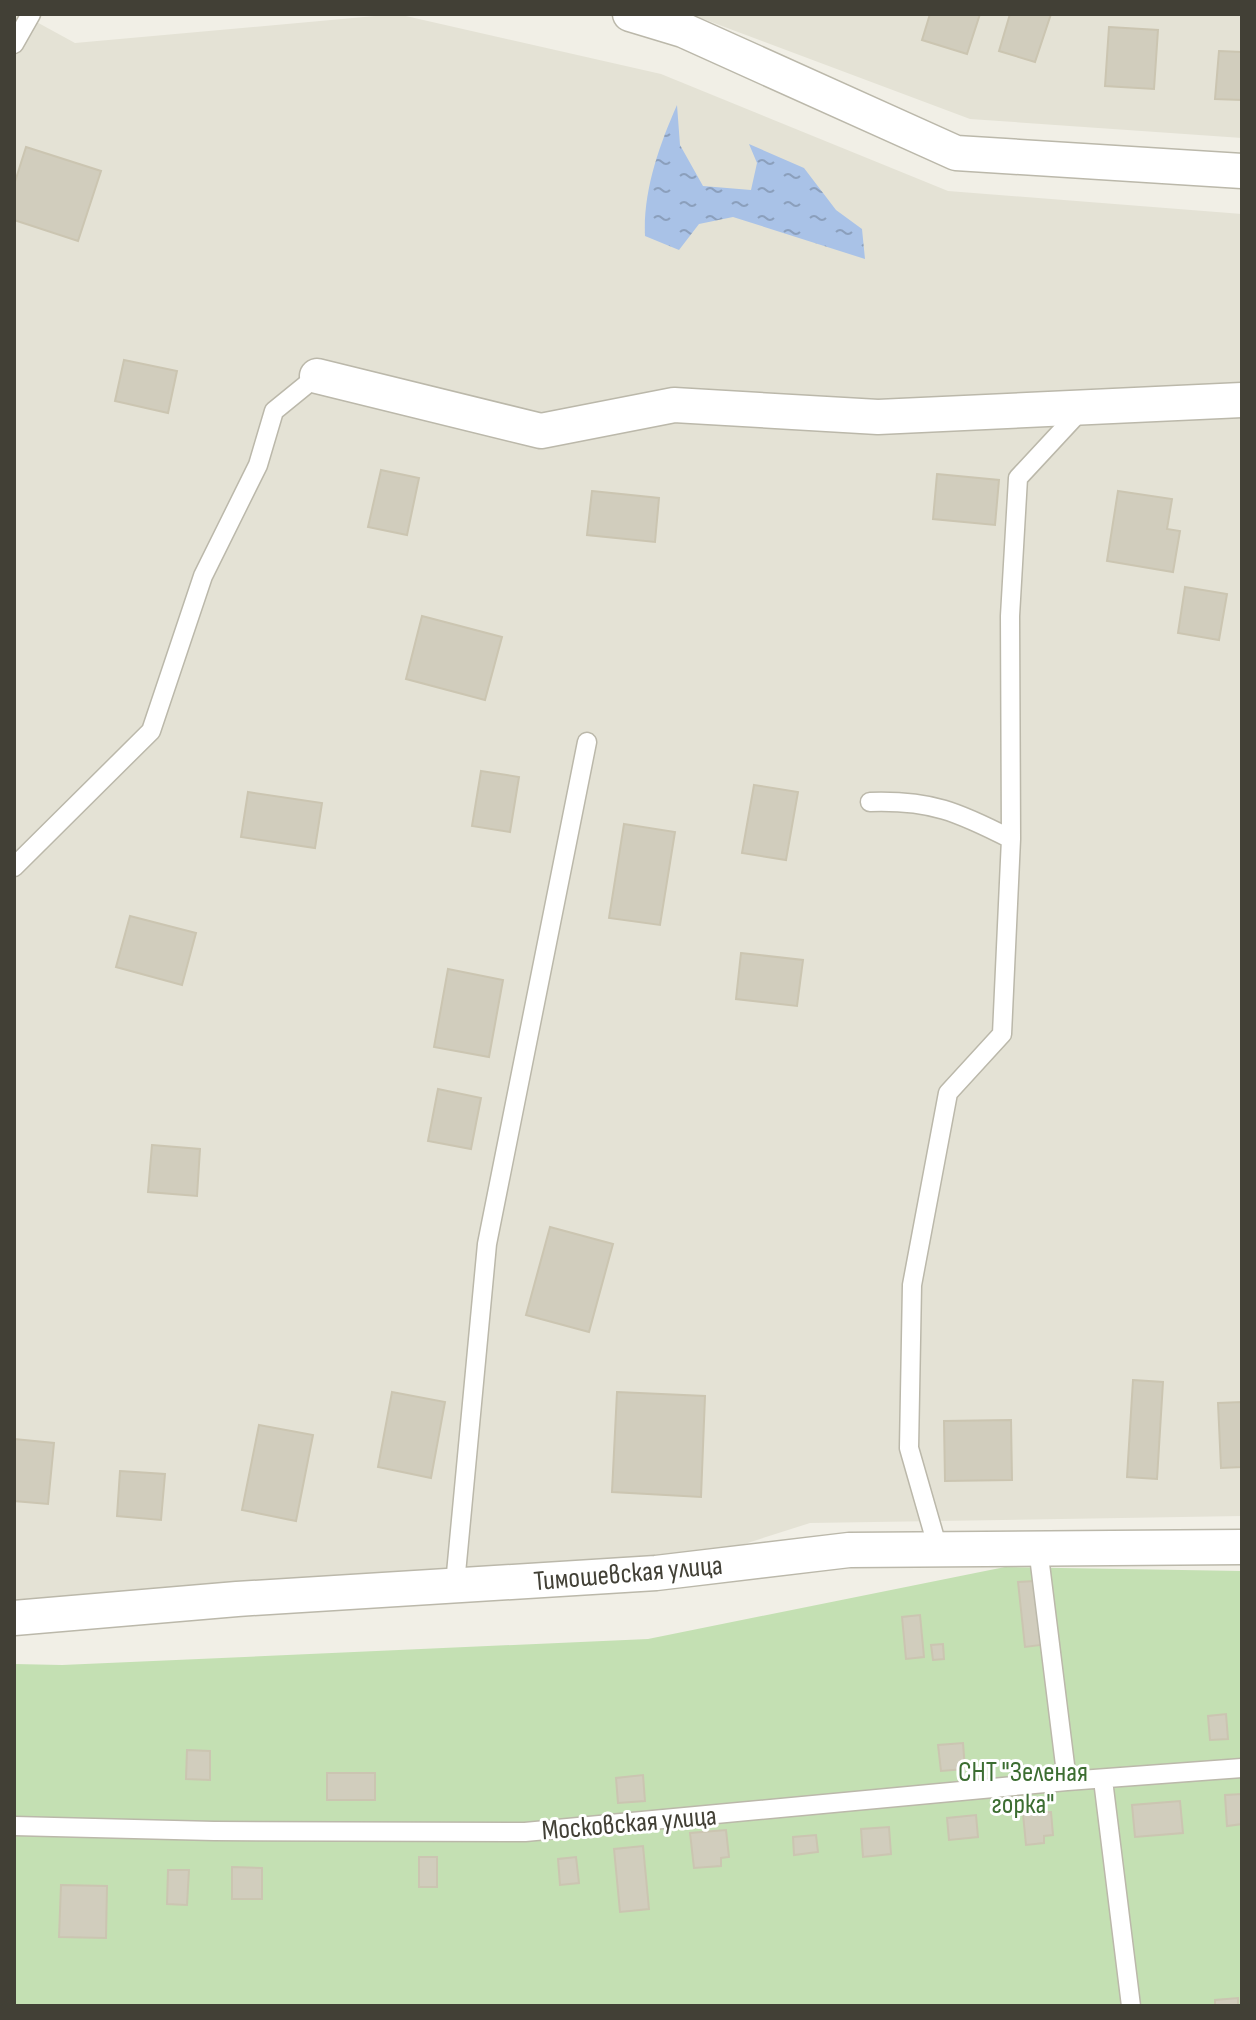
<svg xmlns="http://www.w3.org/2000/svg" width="1256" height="2020" font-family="'Sofia Sans Condensed',sans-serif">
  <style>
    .residential { fill: #e4e2d5 }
    .garden { fill: #c4e0b3 }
    .water { fill: url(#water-ripples) }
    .building { fill: #d1cdbd; stroke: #cbc5b1; stroke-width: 2 }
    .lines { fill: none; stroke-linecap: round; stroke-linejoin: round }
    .lane-casing { stroke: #bbb8aa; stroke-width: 21 }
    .street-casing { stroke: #bbb8aa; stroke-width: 37 }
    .lane { stroke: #fff; stroke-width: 18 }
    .street { stroke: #fff; stroke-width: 34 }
    .labels { text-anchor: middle; stroke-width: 6; stroke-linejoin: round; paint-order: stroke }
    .street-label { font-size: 28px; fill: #424036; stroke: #fff }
    .park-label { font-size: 28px; fill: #3c6d31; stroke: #fff }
  </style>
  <defs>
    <pattern id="water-ripples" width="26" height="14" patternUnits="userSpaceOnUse" patternTransform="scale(2)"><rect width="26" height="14" fill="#a9c2e7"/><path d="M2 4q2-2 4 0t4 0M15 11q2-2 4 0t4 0" fill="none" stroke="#8b9fbc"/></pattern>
  </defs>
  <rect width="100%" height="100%" fill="#f1efe6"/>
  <path class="residential" d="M14 14H22L75 43 397 14 661 74 948 191 1242 214V1516L810 1523 632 1580 14 1615Z
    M690 14H1242V138L970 119Z"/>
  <path class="garden" d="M1005 1567 1242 1571V2006H14V1664L62 1665 648 1639Z"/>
  <path class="water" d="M677 105 680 145 703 186 751 190 757 163 749 144 804 168 836 210 862 229 865 259 733 217 699 224 679 250 645 236C643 191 659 146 677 105Z"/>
  <path class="building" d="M930 14H980L967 54 922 40Z
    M1010 14H1051L1035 62 999 51Z
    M1109 27 1158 30 1154 89 1105 86Z
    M1219 51 1242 52V100L1215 99Z
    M26 147 101 171 78 241 14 220V185Z
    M124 360 177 371 168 413 115 401Z
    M381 470 419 478 407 535 368 527Z
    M937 474 999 480 995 525 933 519Z
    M592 491 659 498 655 542 587 535Z
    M1118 491 1172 499 1167 529 1180 531 1173 572 1107 561Z
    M1185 587 1227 594 1219 640 1178 633Z
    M422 616 502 637 485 700 406 679Z
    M481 771 519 777 510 832 472 826Z
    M754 785 798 792 786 860 742 853Z
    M248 792 322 803 315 848 241 837Z
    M624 824 675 832 660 925 609 918Z
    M130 916 196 933 182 985 116 967Z
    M741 953 803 960 797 1006 736 999Z
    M448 969 503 980 489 1057 434 1047Z
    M438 1089 481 1098 471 1149 428 1141Z
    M152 1145 200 1149 197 1196 148 1192Z
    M550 1227 613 1244 589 1332 526 1315Z
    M1133 1380 1163 1382 1157 1479 1127 1477Z
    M392 1392 445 1402 431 1478 378 1467Z
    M617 1392 705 1396 701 1497 612 1492Z
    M1242 1402V1467L1221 1468 1218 1403Z
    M1011 1420 1012 1480 945 1481 944 1421Z
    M259 1425 313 1435 296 1521 242 1510Z
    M14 1439 54 1443 48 1504 14 1501Z
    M120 1471 165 1474 161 1520 117 1516Z
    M1035 1581 1041 1645 1025 1647 1018 1582Z
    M920 1615 924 1657 906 1659 902 1617Z
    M943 1644 944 1659 933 1660 931 1645Z
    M1226 1714 1228 1739 1210 1740 1208 1716Z
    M963 1743 965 1769 941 1771 938 1745Z
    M187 1750 210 1751V1780L186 1779Z
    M327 1773H375V1800H327Z
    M643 1775 645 1801 618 1803 616 1778Z
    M1242 1794V1824L1227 1826 1225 1795Z
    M1180 1801 1183 1833 1135 1837 1132 1805Z
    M1051 1812 1053 1835 1044 1836V1843L1026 1845 1023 1814Z
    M976 1815 978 1837 949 1840 947 1818Z
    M889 1827 891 1854 863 1857 861 1829Z
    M726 1830 729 1857 721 1858V1866L694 1868 690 1833Z
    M816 1835 818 1852 794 1855 793 1837Z
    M643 1846 649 1909 620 1912 614 1849Z
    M419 1857H437V1887H419Z
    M576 1857 579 1883 560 1885 558 1859Z
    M232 1867 262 1868V1899H232Z
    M168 1870H189L187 1905 167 1904Z
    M61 1885 107 1886 106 1938 59 1937Z
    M1238 1998V2006H1215V2000Z"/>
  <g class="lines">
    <defs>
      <path id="lane" d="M14 44 31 14
        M870 802C931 800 958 812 1011 839L1002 1034 948 1093 912 1285 909 1448 938 1549
        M1011 839 1010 616 1018 478 1083 408
        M14 867 151 731 203 576 258 465 274 411 317 376
        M1038 1548 1067 1781
        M455 1584 487 1244 587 742
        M1103 1780 1131 2006
        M14 1826 214 1831 525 1832 1067 1781 1242 1768"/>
      <path id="street" d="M630 14 683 30 956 153 1242 171
        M317 376 541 431 674 405 878 417 1242 400
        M14 1618 237 1599 656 1573 849 1550 1242 1547"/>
    </defs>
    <use href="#lane" class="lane-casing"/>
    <use href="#street" class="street-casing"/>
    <use href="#lane" class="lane"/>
    <use href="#street" class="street"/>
  </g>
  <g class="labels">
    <g class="street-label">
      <text transform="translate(628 1572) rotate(-5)" y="10">Тимошевская улица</text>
      <text transform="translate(629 1822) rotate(-5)" y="10">Московская улица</text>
    </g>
    <g class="park-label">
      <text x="1023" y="1781">СНТ "Зеленая<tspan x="1023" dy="32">горка"</tspan></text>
    </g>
  </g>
  <rect width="1256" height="2020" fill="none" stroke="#424036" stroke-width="32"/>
</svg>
